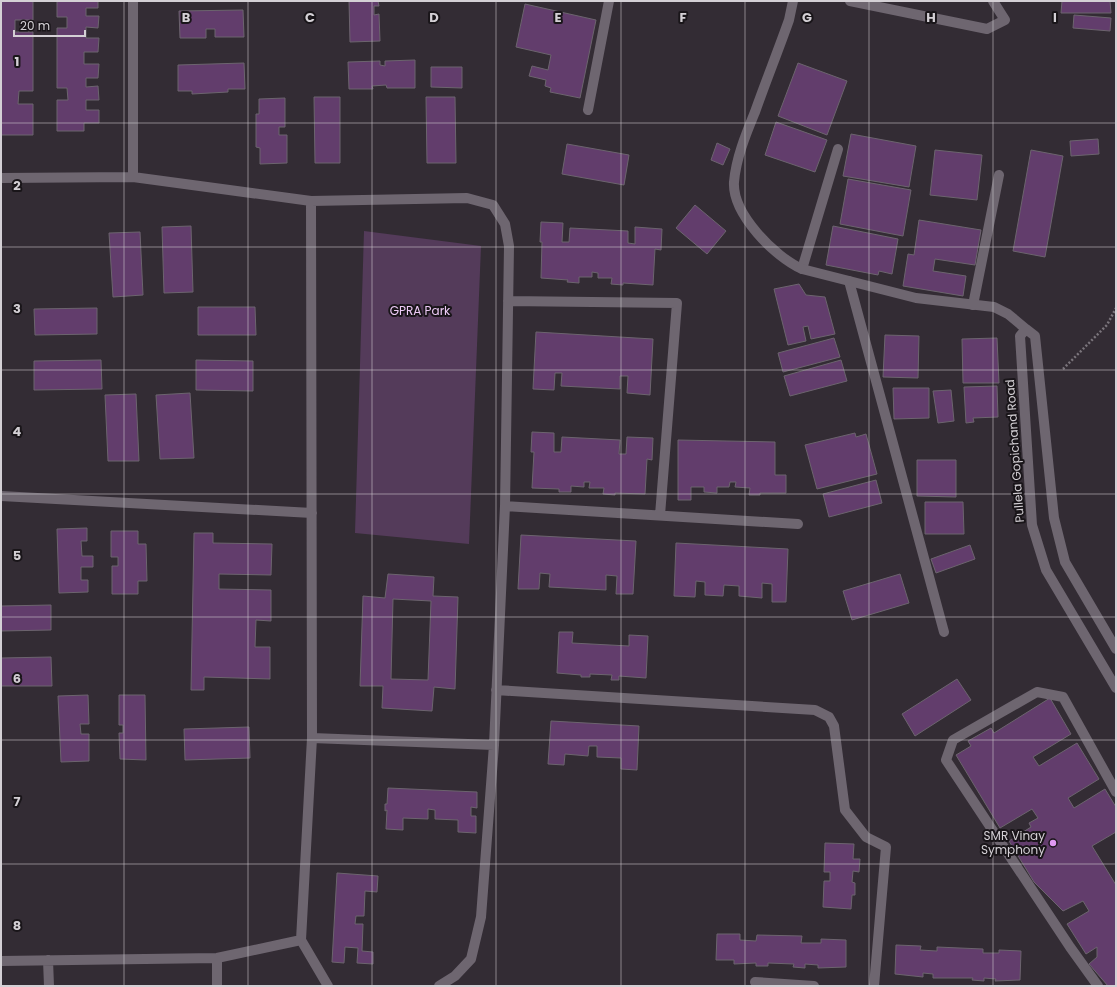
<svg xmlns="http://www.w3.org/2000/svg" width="1117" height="987" font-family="Poppins,sans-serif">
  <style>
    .green { fill: #543b5a }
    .building { fill: #623d6c; stroke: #6c646e; fill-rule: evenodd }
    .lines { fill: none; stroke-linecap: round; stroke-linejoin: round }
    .path { stroke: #7a747b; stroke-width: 2.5; stroke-dasharray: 2 2; stroke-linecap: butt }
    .minor { stroke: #6e6670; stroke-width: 10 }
    .tertiary { stroke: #6e6670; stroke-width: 10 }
    .grid { fill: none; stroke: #d4d0d5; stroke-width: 1; stroke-opacity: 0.55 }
    .poi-dot { fill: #df98f2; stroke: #191519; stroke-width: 1.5 }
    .labels { text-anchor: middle; stroke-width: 4; stroke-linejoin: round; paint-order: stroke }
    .park-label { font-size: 12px; fill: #edcaf6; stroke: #191519 }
    .street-label { font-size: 12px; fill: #d4d0d5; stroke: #191519 }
    .poi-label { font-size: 12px; fill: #d4d0d5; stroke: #191519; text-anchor: end }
    .grid-label { font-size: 13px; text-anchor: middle; font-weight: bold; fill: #d4d0d5; stroke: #191519; stroke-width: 4; stroke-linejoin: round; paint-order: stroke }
  </style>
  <rect width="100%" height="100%" fill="#332c34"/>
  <path class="green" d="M364 231 481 246 469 544 355 533Z"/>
  <path class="building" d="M1 1H33V20H15V32H33V91H19L18 104H33V135H1Z
    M57 1H98V8H86V16H99L98 28 86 27V38H99L98 52H84V64H99L98 78H86V87L98 86 99 100H86V110H99V123H84V131H57V100H68L67 88H57V28H67V17H57Z
    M349 1H378L379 6H374V15L379 14 380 41 350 42Z
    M1062 1H1110L1111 13H1061Z
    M525 4 596 20 580 98 550 92 551 88 545 86 546 80 529 76 532 66 548 70 551 55 516 47Z
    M243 10 244 37H215V29H206V38H180L179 11Z
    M1074 15 1111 18 1110 31 1073 28Z
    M415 60V88H387L386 85 372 86 373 89H349L348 62 380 61V65L385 66V61Z
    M244 63 245 89H228V92L192 94V91H178V65Z
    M798 63 847 81 827 135 778 116Z
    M431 67H462V88L431 87Z
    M314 97H340V163H315Z
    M426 97H455L456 163H427Z
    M285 98V127H279V135H287V163L260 164V148L256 147V114H259V99Z
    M776 122 827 140 815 172 765 155Z
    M851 134 916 146 909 187 843 176Z
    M1098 139 1099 154 1071 156 1070 141Z
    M717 143 730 149 723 165 711 160Z
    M567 144 629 155 624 185 562 174Z
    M935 150 982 155 977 200 930 195Z
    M1031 150 1063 156 1045 257 1013 251Z
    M848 179 911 190 903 236 840 224Z
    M695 205 726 231 707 254 676 228Z
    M919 220 981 230 975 265 935 259 933 271 966 276 963 296 903 286 908 254 914 255Z
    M541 222 563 223 562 242H569L570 228 628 231V243L635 244V227L662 229 661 250 655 249 653 285 623 283V285L611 284 612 278H598V273L592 272V277H579V283L567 282 568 280 541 278 542 242H540Z
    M191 226 193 292 164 293 162 227Z
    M833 226 898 239 892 274 879 271 878 275 826 265Z
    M140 232 143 295 113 297 109 233Z
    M799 284 806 295 825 297 835 334 811 339 808 326 803 327 806 341 788 345 774 289Z
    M198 307H255L256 335H198Z
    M97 308V334L35 335 34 309Z
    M536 332 653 339 650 395 627 393 628 376H620V389L561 386 562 373H555L554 390 533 389Z
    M885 335 919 336 918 378 883 377Z
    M834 338 840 357 783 372 778 353Z
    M997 338 999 383H963L962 339Z
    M101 360 102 389 34 390V361Z
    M196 360 253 361V391L196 390Z
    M841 360 847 381 790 396 784 376Z
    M997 386 998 417 973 418 974 422 966 423 964 387Z
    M893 388H929V418L894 419Z
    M951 390 954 421 938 423 933 391Z
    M190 393 194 458 160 459 156 395Z
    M136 394 139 461H108L105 395Z
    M532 432 554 433V452H561L562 437 620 440 619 454H626L627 437 653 438 652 460 647 459 645 494 615 493V495L603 494 604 488H589L590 482H584V487L571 486V492H559V489L532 488 534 452H531Z
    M855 433 856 437 866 434 877 474 817 489 805 445Z
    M678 440 775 442V475H786V493H760V495H749L750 488 735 487 736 482H730L729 487H717V493L704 492V487H691V500H678Z
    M917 460H956V497L917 496Z
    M876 480 882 503 829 517 823 494Z
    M925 502H963L964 534H925Z
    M87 528V541H81L82 556H93V567H81V580H88V592L59 593 57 529Z
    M111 531H138V544H146L147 581H138V594H112V566H118V557H111Z
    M194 533H213V543L272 544 271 575 219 574V589L271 590V621L256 620 255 647H270V679L204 677V690H191Z
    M521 535 636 541 633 594H616L617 576 606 575V590L549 587 550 574 540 573 539 589H518Z
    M676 543 788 549 786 602H772V584L762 583V598L739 596V586L724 585 723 596 705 595V582L696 581 695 597 674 596Z
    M970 545 975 559 936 573 931 559Z
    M388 574 434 577 433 596 458 597 455 689 434 687 432 711 382 708 383 686H360L363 596 385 598ZM393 599 431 601 428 680 391 679Z
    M900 574 909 603 852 620 843 591Z
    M51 605V630L1 631V606Z
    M559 632H573L572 643 629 646V635L648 636 646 678 619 676V680H611L612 675 590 674V677H581V675L557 673Z
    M51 657 52 686H1V658Z
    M957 679 971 700 915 736 902 714Z
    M88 695 89 724H80L81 734H89V761L61 762 58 696Z
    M119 695H145L146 760 120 759 119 733H123V725H119Z
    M1050 698 1071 734 1033 757 1039 766 1077 743 1099 779 1068 798 1074 808 1105 789 1116 807V832L1092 846 1116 885V986H1108L1089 964 1097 957V947L1086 954 1067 924 1089 911 1083 901 1063 911 1034 882 1009 841 1031 827 1029 823 1038 818 1032 809 1000 828 956 755 971 746 968 741 991 728 994 733Z
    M551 721 639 726 637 770 621 769V758L597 757V746H589L588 756 565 754 564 765 548 764Z
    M249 727 250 758 185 760 184 729Z
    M388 788 477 792V808L471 807V816H476V833L458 832V820L435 819V810L428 809V819L403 818V830L386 829 387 810 385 811V804H387Z
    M825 843 854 844 853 859H860L859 872 853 871 852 882 855 883V895H852L851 909 823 907 824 881H830V872H824Z
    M337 873 378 876 377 892 365 891 364 916H356L355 924H363L362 951 373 952V964L357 963 358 948 345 947 344 963 332 962Z
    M717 934H740V940L756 941 757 935 802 936 801 943H821V939L846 940V967L818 968V965L805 964V968L793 967 794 964 768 963V966H756V963L734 964V960H716Z
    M896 945 921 946 920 950 937 951V947L983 949V953H999V950L1021 951 1020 980 995 981 996 979 984 978V981L972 980 973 978H933V974L923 973V977L895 974Z"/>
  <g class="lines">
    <path class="path" d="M1063 369 1107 325 1116 308"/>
    <path class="minor" d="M850 1 987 29 1005 20 993 1
      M588 110 609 1
      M133 177V1
      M1 178 133 177 311 201 467 198 493 205 505 224 509 246 505 506 494 745 312 738
      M802 269 838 149
      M849 281 944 632
      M508 301 677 303 660 515
      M973 305 999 175
      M1 496 312 513
      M505 506 798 524
      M496 690 815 710 829 717 834 726 845 810 866 837 886 847 874 986
      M301 940 328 986
      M48 960 49 986
      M1 961 217 958 301 940 312 738 311 201
      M755 982 814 986
      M217 986V958
      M439 986 455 976 471 959 481 917 494 745
      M1098 986 1070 947 946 760 953 740 1037 692 1063 697 1116 792"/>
    <path class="tertiary" d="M793 1 789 20C778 51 766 81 755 112 746 134 736 158 734 182 732 214 775 257 802 269L916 298 994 307 1008 314 1026 329
      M1116 649 1065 562 1054 518 1035 336 1026 329 1020 336 1032 525 1046 570 1116 688"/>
  </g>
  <path class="grid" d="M124 1V986M248 1V986M372 1V986M496 1V986M621 1V986M745 1V986M869 1V986M993 1V986M1 123H1116M1 247H1116M1 370H1116M1 494H1116M1 617H1116M1 740H1116M1 864H1116"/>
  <circle class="poi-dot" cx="1053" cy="843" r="4"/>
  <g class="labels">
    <g class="park-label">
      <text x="420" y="315">GPRA Park</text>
    </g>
    <g class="street-label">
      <text transform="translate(1015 451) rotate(-94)" y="4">Pullela Gopichand Road</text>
    </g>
    <g class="poi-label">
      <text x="1045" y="840">SMR Vinay<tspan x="1045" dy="14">Symphony</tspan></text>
    </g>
  </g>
  <g class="grid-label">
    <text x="186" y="22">B</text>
    <text x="310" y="22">C</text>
    <text x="434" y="22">D</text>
    <text x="558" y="22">E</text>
    <text x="683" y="22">F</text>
    <text x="807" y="22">G</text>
    <text x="931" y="22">H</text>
    <text x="1055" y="22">I</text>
    <text x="17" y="66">1</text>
    <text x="17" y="190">2</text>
    <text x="17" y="313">3</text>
    <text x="17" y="436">4</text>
    <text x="17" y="560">5</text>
    <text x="17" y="683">6</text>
    <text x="17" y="806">7</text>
    <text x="17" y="930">8</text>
  </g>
  <rect width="1117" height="987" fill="none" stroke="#d4d0d5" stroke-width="4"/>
  <path d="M14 30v6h71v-6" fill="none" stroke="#d4d0d5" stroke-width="2"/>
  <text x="20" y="30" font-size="12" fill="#d4d0d5" stroke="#191519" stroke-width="3" paint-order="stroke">20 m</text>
</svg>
